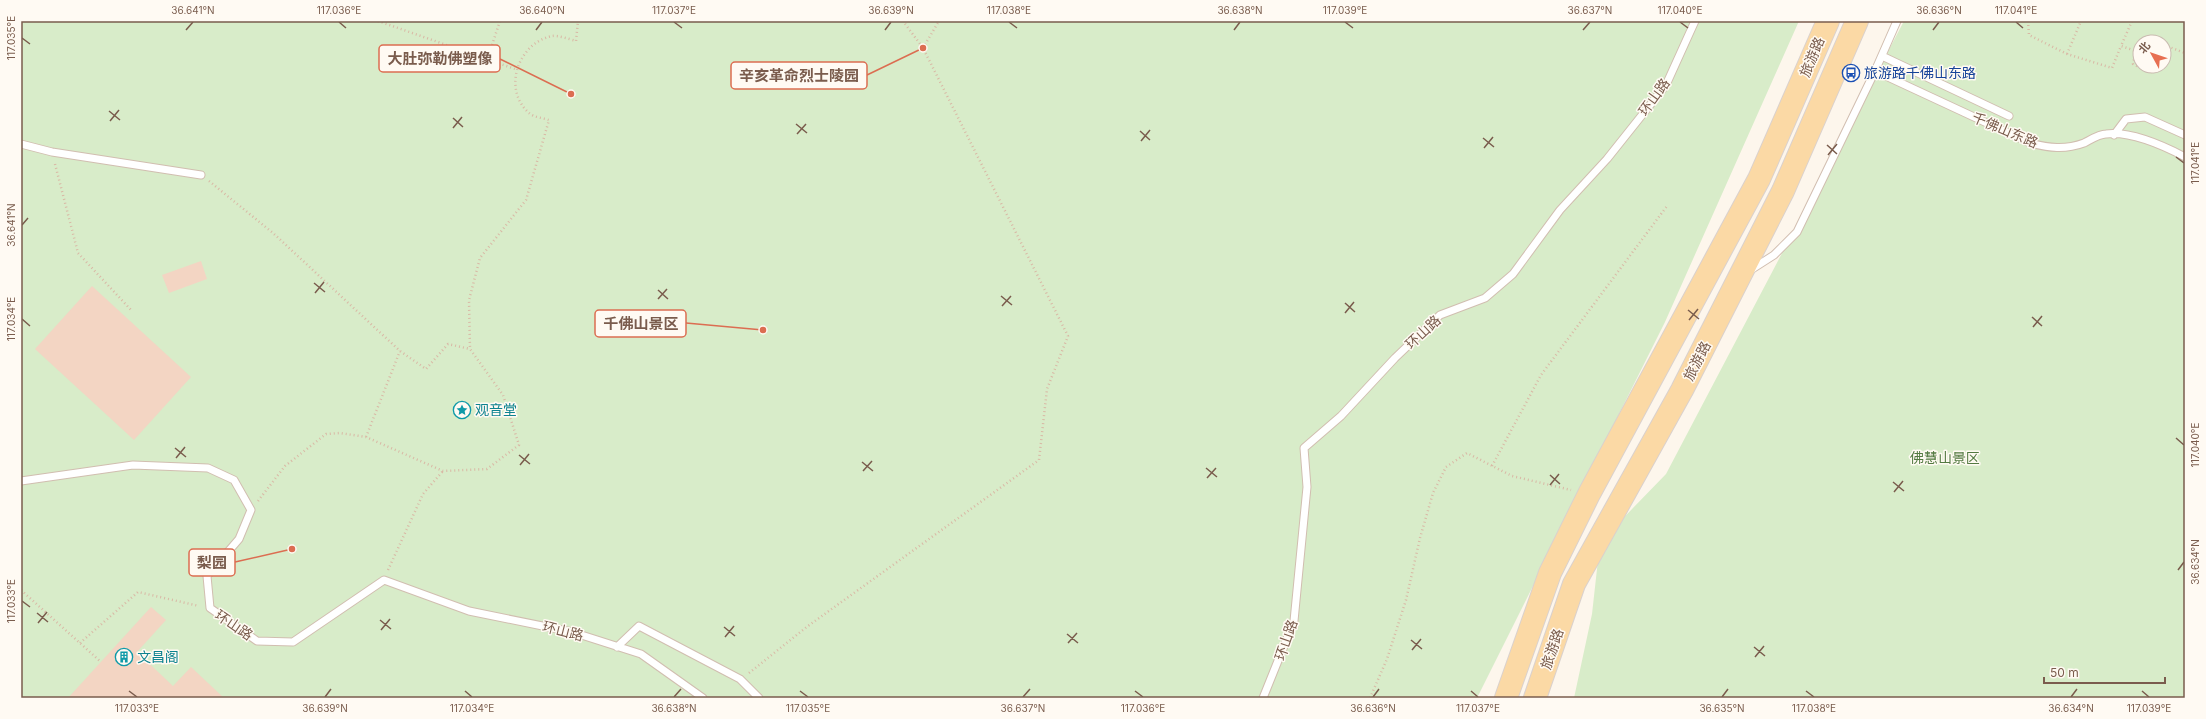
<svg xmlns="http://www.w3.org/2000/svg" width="2206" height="719" font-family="Inter,'Noto Sans SC',sans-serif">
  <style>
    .green { fill: #d8ecc9; fill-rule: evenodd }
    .building { fill: #f3d5c3 }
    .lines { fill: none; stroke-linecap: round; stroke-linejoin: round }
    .lane-casing { stroke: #d1beb0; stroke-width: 9 }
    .primary-casing { stroke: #dad1cd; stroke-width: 24 }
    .path { stroke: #d9b8a5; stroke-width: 2.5; stroke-dasharray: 1 3; stroke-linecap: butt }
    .lane { stroke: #fff; stroke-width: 7 }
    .primary { stroke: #fbd9a5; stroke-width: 22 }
    .ticks { fill: none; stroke: #7a5c4d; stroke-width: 1.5 }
    .labels { text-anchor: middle; stroke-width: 3; stroke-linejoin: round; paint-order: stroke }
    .street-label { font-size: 14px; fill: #7a5c4d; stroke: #fffaf3 }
    .transit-label { font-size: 14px; fill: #164399; stroke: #fffaf3; text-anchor: start }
    .culture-label { font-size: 14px; fill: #0d838f; stroke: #fffaf3; text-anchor: start }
    .park-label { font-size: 14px; fill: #537a41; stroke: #fffaf3 }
    .leader { fill: none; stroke: #dc6d51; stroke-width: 1.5 }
    .callout-dot { fill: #dc6d51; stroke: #fffaf3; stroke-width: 1.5 }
    .callout { fill: #fffaf3; stroke: #dc6d51; stroke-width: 1.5 }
    .callout-label { font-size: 15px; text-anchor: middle; font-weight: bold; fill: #7a5c4d }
    .neatline { fill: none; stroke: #7a5c4d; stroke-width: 1.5 }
    .ticks-label { font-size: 10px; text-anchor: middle; fill: #7a5c4d }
  </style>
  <rect width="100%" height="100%" fill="#fdf6ec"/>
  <path class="green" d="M21 21H1799L1665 322 1477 698H21Z
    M1904 21H2185V698H1574L1592 614 1600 542 1666 474ZM2140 42H2164V66H2140Z"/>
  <path class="building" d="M201 261 207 279 169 293 162 275Z
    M92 286 191 377 134 440 35 349Z
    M151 607 166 620 137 652 173 686 191 667 224 698H68Z"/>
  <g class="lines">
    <defs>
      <path id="lane" d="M1882 56 2009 116
        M1875 71 2030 143C2049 148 2065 150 2084 143 2090 140 2099 134 2106 134 2131 131 2164 146 2185 157
        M2114 135 2126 119 2145 117 2185 135
        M21 144 52 152 201 175
        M1749 271 1774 255 1797 232 1875 71 1897 21
        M21 481 133 465 208 468 234 480 251 510 239 539 207 576 210 608 257 641 293 642 384 580 469 611 572 632 641 654 703 698
        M617 647 639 626 740 679 759 698
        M1263 698 1294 621 1307 487 1304 448 1341 416 1395 358 1440 315 1485 298 1513 274 1560 210 1607 159 1666 85 1695 21"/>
      <path id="primary" d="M1506 698 1550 573 1589 494 1759 179 1828 21
        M1535 698 1574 584 1682 390 1783 191 1857 21"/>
    </defs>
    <use href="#lane" class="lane-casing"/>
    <use href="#primary" class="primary-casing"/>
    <path class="path" d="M378 21 515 69
      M2028 21 2029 35 2067 54 2112 68 2121 46
      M2132 21 2121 46 2136 51 2133 64 2150 73 2153 66
      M2164 45 2185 53
      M923 48 939 21
      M2067 54 2081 21
      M487 60 500 21
      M55 164 78 253 132 311
      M209 181 273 233 400 351 426 369 448 344 470 349
      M366 437 400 351
      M1492 466 1541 375 1667 206
      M258 501 285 466 326 434 340 433 366 437 443 471 487 469 519 445 503 395 470 349 469 300 480 258 526 200 549 120C543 118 533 117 529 113 502 89 518 43 552 36 558 35 569 39 576 41L578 21
      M388 570 423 494 443 471
      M21 590 101 662
      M80 643 138 592 199 606
      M749 673 808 626 1039 460 1047 389 1068 336 923 48 903 21
      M1370 698 1387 659 1406 600 1420 538 1433 493 1446 467 1467 453 1512 476 1571 490"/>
    <use href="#lane" class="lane"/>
    <use href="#primary" class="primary"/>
  </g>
  <path class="ticks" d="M339 22 346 28M674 22 682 28M1009 22 1017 28M1345 22 1353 28M1680 22 1688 28M2016 22 2023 28M186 30 193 22M536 30 542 22M885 30 891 22M1234 30 1240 22M1583 30 1590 22M1933 30 1939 22M22 38 30 44M109 111 120 120M453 118 463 127M110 121 119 110M796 124 807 133M453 128 462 117M1140 131 1150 140M797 134 806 124M1483 138 1494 147M1141 141 1150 130M1827 145 1837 154M1484 148 1493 137M1828 155 1837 144M2176 157 2184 163M22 225 28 218M314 283 325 292M658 290 668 299M315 293 324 282M1001 296 1012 305M658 299 667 289M1345 303 1355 312M1002 306 1011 296M1688 310 1699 319M1345 313 1354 302M2032 317 2042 326M22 319 30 326M1689 320 1698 309M2033 327 2042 316M2176 438 2184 445M175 448 186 457M519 455 530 464M176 458 185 447M862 462 873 471M520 465 529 454M1206 468 1217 477M863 471 872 461M1550 475 1560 484M1207 478 1216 468M1893 482 1904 491M1550 485 1559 474M1894 492 1903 481M2178 570 2184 562M22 601 30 607M37 613 48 622M380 620 391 629M38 623 47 612M724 627 735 636M381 630 390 619M1067 634 1078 643M725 637 734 626M1411 640 1422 649M1068 643 1077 633M1754 647 1765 656M1412 650 1421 639M1755 657 1764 646M129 691 137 697M465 691 472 697M800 691 808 697M1135 691 1143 697M1471 691 1478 697M1806 691 1814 697M2142 691 2149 697M325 697 331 689M674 697 681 689M1023 697 1030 689M1373 697 1379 689M1722 697 1728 689M2071 697 2077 689"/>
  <defs>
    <symbol id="bus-ring" viewBox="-11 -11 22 22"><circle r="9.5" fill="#fffaf3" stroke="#1a4fb4" stroke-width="1.5"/><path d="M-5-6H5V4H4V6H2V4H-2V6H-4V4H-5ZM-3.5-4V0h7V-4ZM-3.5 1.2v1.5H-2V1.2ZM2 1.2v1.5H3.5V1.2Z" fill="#1a4fb4"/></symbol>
    <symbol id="sight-ring" viewBox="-11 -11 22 22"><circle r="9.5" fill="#fffaf3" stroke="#0f9aa8" stroke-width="1.5"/><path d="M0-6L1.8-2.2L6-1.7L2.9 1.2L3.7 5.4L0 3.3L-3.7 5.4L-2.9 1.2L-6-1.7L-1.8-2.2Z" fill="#0f9aa8"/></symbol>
    <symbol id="building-ring" viewBox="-11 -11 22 22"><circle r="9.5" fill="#fffaf3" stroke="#0f9aa8" stroke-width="1.5"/><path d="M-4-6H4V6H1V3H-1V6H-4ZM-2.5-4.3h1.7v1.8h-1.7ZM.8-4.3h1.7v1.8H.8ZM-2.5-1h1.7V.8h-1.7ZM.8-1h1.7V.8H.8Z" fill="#0f9aa8"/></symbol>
  </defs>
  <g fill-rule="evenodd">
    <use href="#bus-ring" x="1841" y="63" width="20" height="20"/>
    <use href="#sight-ring" x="452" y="400" width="20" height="20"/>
    <use href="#building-ring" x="114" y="647" width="20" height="20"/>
  </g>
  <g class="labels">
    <g class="street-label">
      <text transform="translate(1812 57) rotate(-67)" y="5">旅游路</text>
      <text transform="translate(1654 97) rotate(-54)" y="5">环山路</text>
      <text transform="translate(2005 130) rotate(23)" y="5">千佛山东路</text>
      <text transform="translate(1423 332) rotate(-43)" y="5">环山路</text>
      <text transform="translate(1697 361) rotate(-63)" y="5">旅游路</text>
      <text transform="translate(234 625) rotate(34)" y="5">环山路</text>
      <text transform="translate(563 631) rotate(14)" y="5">环山路</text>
      <text transform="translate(1286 640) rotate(-71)" y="5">环山路</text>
      <text transform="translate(1552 649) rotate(-71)" y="5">旅游路</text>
    </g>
    <g class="transit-label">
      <text x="1864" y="78">旅游路千佛山东路</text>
    </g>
    <g class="culture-label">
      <text x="475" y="415">观音堂</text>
      <text x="137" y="662">文昌阁</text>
    </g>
    <g class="park-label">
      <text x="1945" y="463">佛慧山景区</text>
    </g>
  </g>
  <path class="leader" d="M571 94L500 59M923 48L867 75M763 330L686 323M292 549L235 562"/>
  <g class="callout-dot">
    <circle cx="571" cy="94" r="4"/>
    <circle cx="923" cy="48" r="4"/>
    <circle cx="763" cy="330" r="4"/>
    <circle cx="292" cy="549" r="4"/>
  </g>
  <g class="callout">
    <rect x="379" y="45" width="121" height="27" rx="4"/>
    <rect x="731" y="62" width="136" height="27" rx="4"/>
    <rect x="595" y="310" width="91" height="27" rx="4"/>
    <rect x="189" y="549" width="46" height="27" rx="4"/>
  </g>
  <g class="callout-label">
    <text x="440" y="64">大肚弥勒佛塑像</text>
    <text x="799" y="81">辛亥革命烈士陵园</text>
    <text x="641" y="329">千佛山景区</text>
    <text x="212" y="568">梨园</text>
  </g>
  <rect width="2206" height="719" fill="none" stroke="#fffaf3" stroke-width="44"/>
  <g transform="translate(2152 54) rotate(310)"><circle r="19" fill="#fffaf3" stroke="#cabbb1"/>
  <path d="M0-3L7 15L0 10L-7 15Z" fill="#e76f51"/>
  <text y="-6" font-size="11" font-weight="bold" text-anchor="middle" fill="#7a5c4d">北</text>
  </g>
  <path d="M2044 677v6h121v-6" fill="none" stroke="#7a5c4d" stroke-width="2"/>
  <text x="2050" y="677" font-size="12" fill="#7a5c4d" stroke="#fffaf3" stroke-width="3" paint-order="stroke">50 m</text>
  <rect x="22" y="22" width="2162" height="675" class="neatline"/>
  <g class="ticks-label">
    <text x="193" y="14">36.641°N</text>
    <text x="339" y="14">117.036°E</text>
    <text x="542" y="14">36.640°N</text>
    <text x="674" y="14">117.037°E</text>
    <text x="891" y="14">36.639°N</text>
    <text x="1009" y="14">117.038°E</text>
    <text x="1240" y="14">36.638°N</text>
    <text x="1345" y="14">117.039°E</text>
    <text x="1590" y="14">36.637°N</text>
    <text x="1680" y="14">117.040°E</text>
    <text x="1939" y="14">36.636°N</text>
    <text x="2016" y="14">117.041°E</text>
    <text transform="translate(11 38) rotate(-90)" y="4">117.035°E</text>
    <text transform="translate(2195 163) rotate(-90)" y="4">117.041°E</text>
    <text transform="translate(11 225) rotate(-90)" y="4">36.641°N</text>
    <text transform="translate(11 319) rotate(-90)" y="4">117.034°E</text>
    <text transform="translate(2195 445) rotate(-90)" y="4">117.040°E</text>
    <text transform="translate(2195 562) rotate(-90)" y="4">36.634°N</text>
    <text transform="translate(11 601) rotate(-90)" y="4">117.033°E</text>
    <text x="137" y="712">117.033°E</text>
    <text x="325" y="712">36.639°N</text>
    <text x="472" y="712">117.034°E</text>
    <text x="674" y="712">36.638°N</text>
    <text x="808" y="712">117.035°E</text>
    <text x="1023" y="712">36.637°N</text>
    <text x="1143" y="712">117.036°E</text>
    <text x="1373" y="712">36.636°N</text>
    <text x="1478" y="712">117.037°E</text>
    <text x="1722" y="712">36.635°N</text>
    <text x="1814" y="712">117.038°E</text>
    <text x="2071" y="712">36.634°N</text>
    <text x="2149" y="712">117.039°E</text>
  </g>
</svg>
